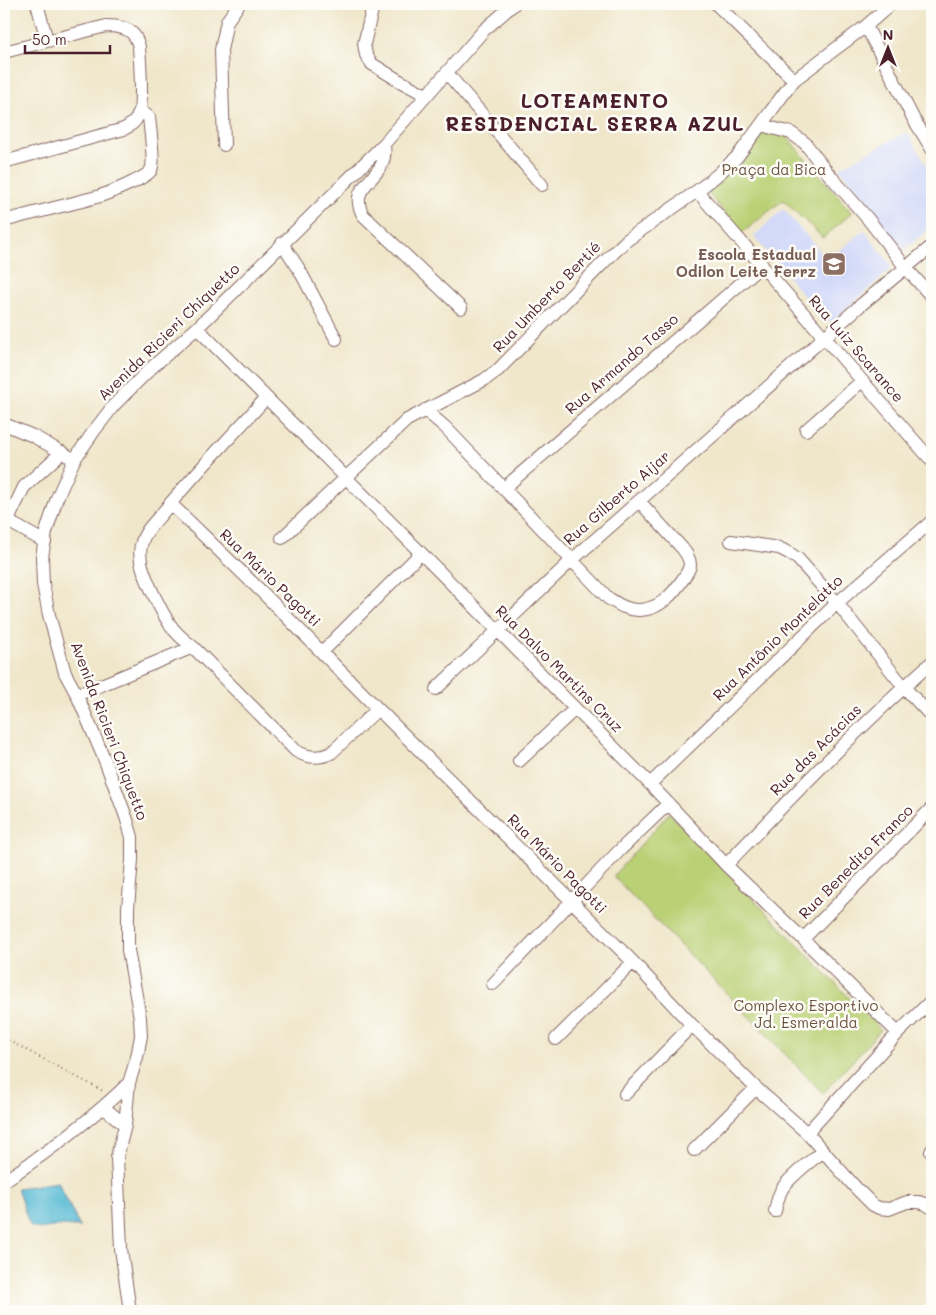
<svg xmlns="http://www.w3.org/2000/svg" width="936" height="1315" font-family="Mali,sans-serif">
  <style>
    .built { fill: #d2d9f9 }
    .green { fill: #bad074; stroke: #827850 }
    .water { fill: #56bad4; stroke: #506c80 }
    .lines { fill: none; stroke-linecap: round; stroke-linejoin: round }
    .minor-casing { stroke: #846563; stroke-width: 14 }
    .path { stroke: #846563; stroke-width: 2; stroke-dasharray: 1 4; stroke-linecap: butt }
    .minor { stroke: #fff; stroke-width: 12 }
    .labels { text-anchor: middle; stroke-width: 5; stroke-linejoin: round; paint-order: stroke }
    .park-label { font-size: 15px; fill: #6c5441; stroke: #fdfcf7 }
    .education-label { font-size: 15px; font-weight: bold; fill: #785e54; stroke: #fdfcf7; text-anchor: end }
    .street-label { font-size: 15px; fill: #4a1f2b; stroke: #fdfcf7 }
    .district-label { font-size: 20px; font-weight: bold; letter-spacing: 1px; fill: #4a1f2b; stroke: #fdfcf7 }
  </style>
  <rect width="100%" height="100%" fill="#fdfcf7"/>
  <filter id="ink" filterUnits="userSpaceOnUse"><feTurbulence type="fractalNoise" baseFrequency=".02" numOctaves="2"/><feDisplacementMap in="SourceGraphic" scale="10" xChannelSelector="R" yChannelSelector="G"/><feConvolveMatrix kernelMatrix="1 2 1 2 8 2 1 2 1" color-interpolation-filters="sRGB"/></filter>
  <filter id="wash" filterUnits="userSpaceOnUse"><feTurbulence type="fractalNoise" baseFrequency=".0096" numOctaves="4" result="noise"/><feDisplacementMap in="SourceGraphic" scale="20" xChannelSelector="R" yChannelSelector="G"/><feGaussianBlur stdDeviation="1.12" result="paint"/><feColorMatrix in="noise" values="0 0 0 0 0 0 0 0 0 0 0 0 0 0 0 0 0 1.4 0 .05"/><feComposite in="paint" operator="in"/></filter>
  <g filter="url(#wash)">
    <rect width="100%" height="100%" fill="#f0e7cb"/>
    <path class="built" d="M907 132 932 174V227L903 250 839 168Z
      M783 209 828 260 864 230 889 262 891 266 890 270 831 322 821 317 754 236Z"/>
    <path class="green" d="M763 131 786 136 852 213 823 238 783 200 742 233 706 191 739 164Z
      M669 813 881 1030 823 1093 613 876Z"/>
    <path class="water" d="M58 1182 80 1227 59 1226 40 1229 31 1227 27 1218 17 1188Z"/>
  </g>
  <g filter="url(#ink)">
    <g class="lines">
      <defs>
        <path id="minor" d="M37 4 47 40
          M373 4 372 10 364 44 366 55 372 64 398 80 426 95
          M716 4 794 80
          M866 26 913 118 932 149
          M4 52 106 26C115 26 126 27 132 33 135 36 138 43 139 47 140 59 143 103 139 113 136 122 131 125 124 129L4 162
          M447 73 542 185
          M761 125 791 133 805 143 827 172 868 219 906 268 932 297
          M384 144C385 151 385 157 382 164 373 183 349 189 363 215L461 308
          M224 145 221 50 227 21 239 4
          M697 191 932 461
          M4 221C36 212 68 205 100 196 109 193 147 178 151 170 155 162 150 129 149 117L141 111
          M282 243 299 269 336 339
          M197 328 421 553 650 784 726 865 803 939 898 1033
          M266 398C232 436 196 472 164 511 157 520 145 530 142 542 140 547 140 555 141 561 143 575 161 611 169 623 175 633 184 640 193 647L296 751C308 758 319 759 331 753L378 709
          M425 410 445 427 608 598C618 604 628 611 640 610 660 609 673 594 683 579 686 574 689 571 690 565 690 558 686 553 682 548L639 501
          M4 424 33 436 68 456
          M806 430 862 381
          M503 489 762 265
          M170 503 264 594 378 709 633 962 692 1025 756 1088 807 1133 856 1188 873 1205 879 1208 889 1209 907 1202H919L926 1204 932 1208
          M282 538 407 420 484 380 498 370 603 263 627 240 697 191 716 176 737 157 794 80 866 26 891 4
          M731 541 779 548 789 553 798 559 837 603 904 687 932 717
          M45 542 13 524 10 520V516L24 487 62 452
          M322 652 421 553
          M436 689 572 560 862 304 932 246
          M77 695 193 647
          M519 761 575 709
          M650 784 837 603 932 521
          M726 865C793 795 860 726 932 662
          M803 939 932 808
          M493 984 619 851 668 804
          M556 1039 633 962
          M625 1094 692 1025
          M102 1109 108 1111 125 1125
          M807 1133 898 1033 932 1000
          M694 1150 756 1088
          M931 1152 932 1150
          M4 1181C48 1152 91 1120 129 1083
          M775 1211C777 1203 778 1196 782 1189 790 1176 811 1161 823 1151
          M130 1311 121 1249 117 1157 125 1125 129 1083 137 1057 141 1036 140 1018 128 950V908L132 860V837L126 817 106 763 77 695 65 673 49 615 43 584 42 557 46 532 57 498 74 460 94 431 114 405 150 369 197 328 246 280 384 144 484 30 514 4"/>
      </defs>
      <use href="#minor" class="minor-casing"/>
      <path class="path" d="M4 1038 103 1091"/>
      <use href="#minor" class="minor"/>
    </g>
  </g>
  <defs>
    <symbol id="school-square" viewBox="-11 -11 22 22"><rect x="-9" y="-9" width="18" height="18" rx="4" fill="#8d6e63" stroke="#fdfcf7"/><path d="M0-5L7-2L0 1L-7-2ZM-4 1L0 2.5L4 1V4Q0 6-4 4Z" fill="#fff"/></symbol>
  </defs>
  <g fill-rule="evenodd">
    <use href="#school-square" x="820" y="250" width="28" height="28"/>
  </g>
  <g class="labels">
    <g class="park-label">
      <text x="774" y="175">Praça da Bica</text>
      <text x="806" y="1011">Complexo Esportivo<tspan x="806" dy="17">Jd. Esmeralda</tspan></text>
    </g>
    <g class="education-label">
      <text x="816" y="260">Escola Estadual<tspan x="816" dy="17">Odilon Leite Ferrz</tspan></text>
    </g>
    <g class="street-label">
      <text transform="translate(547 297) rotate(-46)" y="5">Rua Umberto Bertié</text>
      <text transform="translate(169 332) rotate(-44)" y="5">Avenida Ricieri Chiquetto</text>
      <text transform="translate(856 349) rotate(49)" y="5">Rua Luiz Scarance</text>
      <text transform="translate(622 364) rotate(-41)" y="5">Rua Armando Tasso</text>
      <text transform="translate(617 498) rotate(-41)" y="5">Rua Gilberto Aijar</text>
      <text transform="translate(270 578) rotate(44)" y="5">Rua Mário Pagotti</text>
      <text transform="translate(778 638) rotate(-44)" y="5">Rua Antônio Montelatto</text>
      <text transform="translate(559 669) rotate(45)" y="5">Rua Dalvo Martins Cruz</text>
      <text transform="translate(109 731) rotate(69)" y="5">Avenida Ricieri Chiquetto</text>
      <text transform="translate(816 750) rotate(-45)" y="5">Rua das Acácias</text>
      <text transform="translate(856 862) rotate(-45)" y="5">Rua Benedito Franco</text>
      <text transform="translate(557 864) rotate(45)" y="5">Rua Mário Pagotti</text>
    </g>
    <g class="district-label">
      <text x="595" y="108">LOTEAMENTO<tspan x="595" dy="23">RESIDENCIAL SERRA AZUL</tspan></text>
    </g>
  </g>
  <rect width="936" height="1315" fill="none" stroke="#fdfcf7" stroke-width="20"/>
  <g transform="translate(888 48)" stroke="#fdfcf7" stroke-width="4" paint-order="stroke">
  <path d="M0-4L9 19L0 12L-9 19Z" fill="#4a1f2b"/>
  <text y="-8" font-size="14" font-weight="bold" text-anchor="middle" fill="#4a1f2b">N</text>
  </g>
  <path d="M25 45v8h85v-8" fill="none" stroke="#4a1f2b" stroke-width="2.5"/>
  <text x="32" y="45" font-size="15" fill="#4a1f2b" stroke="#fdfcf7" stroke-width="4" paint-order="stroke">50 m</text>
</svg>
